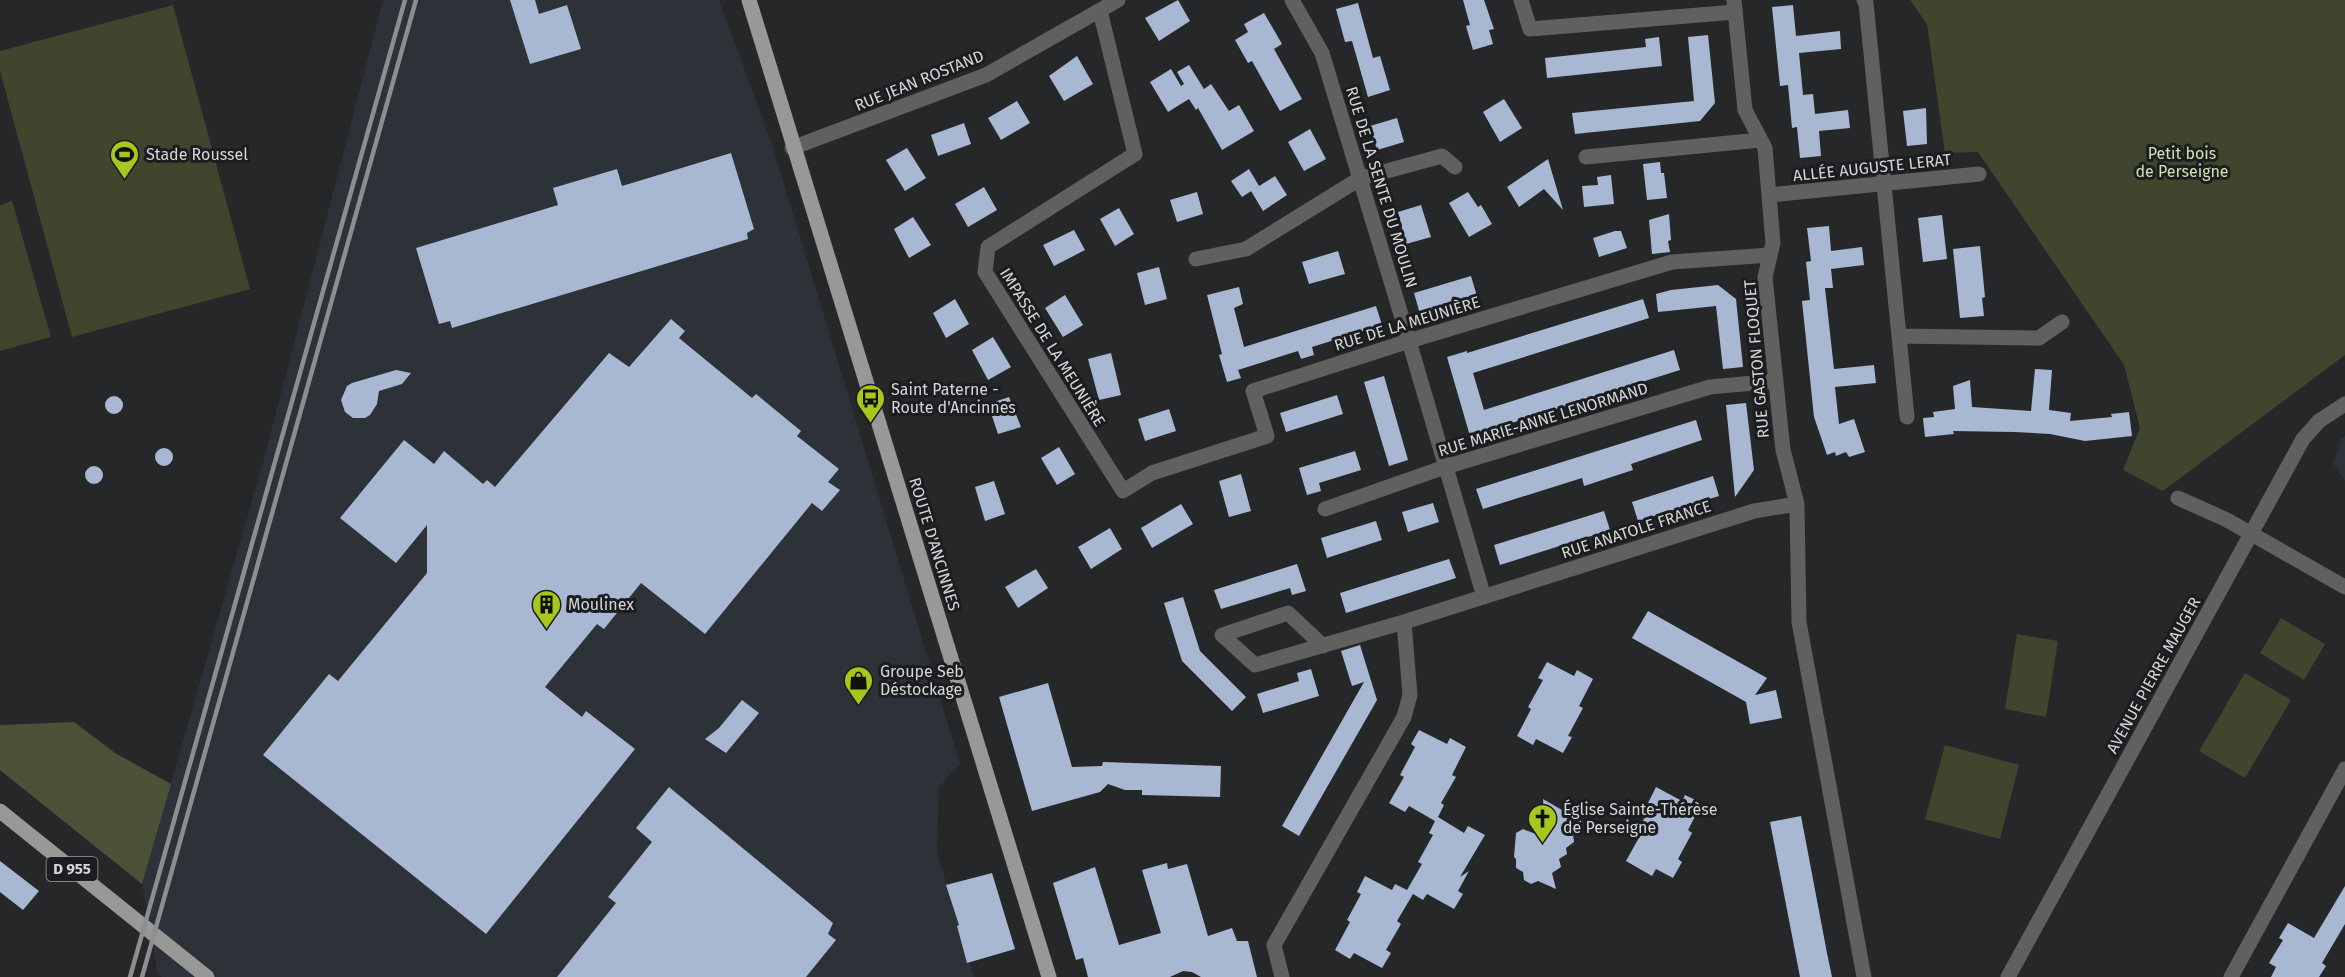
<svg xmlns="http://www.w3.org/2000/svg" width="2345" height="977" font-family="'Fira Sans',sans-serif">
  <style>
    .built { fill: #2d3138 }
    .green { fill: #3f462d }
    .forest { fill: #4b5237 }
    .building { fill: #a8b8d3 }
    .lines { fill: none; stroke-linecap: round; stroke-linejoin: round }
    .minor { stroke: #60605f; stroke-width: 15 }
    .major { stroke: #989996; stroke-width: 15 }
    .rail { stroke: #8d8e8f; stroke-width: 4.5 }
    .labels { text-anchor: middle; stroke-width: 6; stroke-linejoin: round; paint-order: stroke }
    .shield { fill: #1c1d20; stroke: #9e9ea0; stroke-width: 1.5 }
    .shield-label { font-size: 15px; font-weight: bold; fill: #d5d6d7 }
    .street-label { font-size: 16px; fill: #d5d6d7; stroke: #1c1d20 }
    .park-label { font-size: 16px; fill: #d1e1ab; stroke: #1c1d20 }
    .poi-label { font-size: 16px; fill: #d5d6d7; stroke: #1c1d20; text-anchor: start }
  </style>
  <rect width="100%" height="100%" fill="#262729"/>
  <path class="built" d="M383 0H719L771 141 960 764 939 787 937 851 974 977H162L158 974 142 884 264 459Z
    M2345 436V481L2333 463 2341 439Z"/>
  <path class="green" d="M1910 0H2345V355L2163 491 2123 470 2140 428 2124 365 1978 152 1945 153 1927 24Z
    M173 5 250 289 72 337 0 71V51Z
    M12 201 51 337 0 351V205Z
    M2281 618 2325 644 2304 680 2260 653Z
    M2017 634 2058 641 2046 717 2005 709Z
    M2245 673 2291 700 2245 778 2199 751Z
    M1945 745 2019 765 2000 839 1925 819Z"/>
  <path class="forest" d="M74 722 115 753 171 784 142 884 0 770V725Z"/>
  <path class="building" d="M510 0H535L539 14 567 5 581 49 530 64Z
    M1178 0 1190 21 1159 41 1145 18Z
    M1463 0H1484L1494 29 1489 30 1493 44 1473 50 1466 26 1470 25Z
    M1358 3 1373 58 1380 56 1390 90 1368 97 1352 41 1345 42 1336 9Z
    M1793 5 1796 36 1840 31 1841 49 1799 53 1803 95 1813 94 1815 114 1848 110 1850 128 1819 131 1821 156 1800 158 1797 127 1792 128 1788 85 1780 86 1772 7Z
    M1264 13 1282 44 1274 49 1302 99 1280 111 1252 61 1248 63 1235 40 1248 32 1244 24Z
    M1708 35 1715 103 1700 121 1575 134 1572 113 1694 101 1688 37Z
    M1659 37 1662 66 1547 78 1545 58 1646 47 1645 39Z
    M1077 56 1093 84 1064 101 1049 76Z
    M1189 65 1204 89 1211 84 1229 111 1239 105 1254 131 1222 150 1198 108 1196 110 1189 99 1168 112 1150 82 1171 69 1181 86 1184 84 1177 72Z
    M1504 99 1522 128 1500 142 1483 112Z
    M1017 101 1030 123 1001 140 988 118Z
    M1926 108 1927 144 1907 146 1903 111Z
    M1397 118 1404 142 1377 150 1370 126Z
    M964 123 971 144 938 156 931 135Z
    M1310 129 1326 159 1304 171 1288 142Z
    M907 148 926 178 905 191 886 160Z
    M731 153 754 229 747 233 748 239 452 328 450 321 439 324 416 248 558 205 553 188 617 169 622 186Z
    M1548 159 1563 210 1544 189 1519 207 1507 187Z
    M1660 162 1661 173H1664L1667 198 1647 200 1643 164Z
    M1249 169 1259 186 1242 197 1231 181Z
    M1611 175 1614 204 1584 207 1582 186 1598 185 1597 177Z
    M1275 176 1287 195 1263 211 1251 191Z
    M984 187 997 210 968 227 955 204Z
    M1197 192 1203 214 1177 222 1170 200Z
    M1468 192 1478 207 1481 205 1492 224 1469 237 1449 203Z
    M1421 205 1431 237 1406 244 1398 212Z
    M1119 208 1134 234 1115 246 1100 219Z
    M1669 214 1671 240 1668 241 1670 252 1652 254 1649 220Z
    M1942 215 1947 259 1923 262 1918 218Z
    M913 217 931 245 909 258 894 229Z
    M1829 226 1831 251 1862 247 1864 265 1831 269 1833 288H1825L1834 369 1874 365 1876 383 1835 387 1839 424 1854 419 1865 452 1849 457 1846 452 1836 456 1835 452 1827 455 1814 417 1802 301 1810 300 1806 262 1811 261 1807 228Z
    M1074 230 1085 250 1054 266 1043 245Z
    M1615 231H1621L1627 248 1599 257 1593 238Z
    M1980 246 1985 297 1982 298 1984 316 1960 318 1953 249Z
    M1338 251 1345 274 1309 284 1302 262Z
    M1159 267 1167 299 1145 305 1137 273Z
    M1471 276 1479 303 1466 307 1463 299 1434 309 1436 316 1422 321 1414 293Z
    M1718 285 1736 299 1743 367 1723 369 1716 306 1658 312 1656 294 1671 290Z
    M1239 287 1243 304 1234 308 1244 347 1376 306 1382 325 1312 347 1314 355 1301 359 1298 351 1238 370 1241 378 1227 382 1219 355 1222 354 1207 295Z
    M1065 295 1083 325 1063 337 1045 308Z
    M955 299 969 324 946 338 933 313Z
    M1643 299 1649 318 1473 373 1484 410 1674 350 1680 370 1470 436 1447 357 1467 351V353Z
    M671 319 685 331 679 338 752 398 756 394 801 431 797 436 839 469 828 482 840 490 822 511 812 503 705 634 641 583 604 629 597 624 545 687 582 717 586 711 635 749 486 934 263 755 329 674 338 681 427 573V525L396 563 340 518 404 440 434 464 444 451 483 484 487 480 495 487 609 353 629 367Z
    M993 337 1011 367 988 380 972 350Z
    M1111 353 1121 395 1099 400 1088 359Z
    M2035 369 2052 370 2049 410 2071 413 2070 421 2112 417 2111 414 2129 412 2132 436 2085 441 2050 434 2014 432 1953 431 1954 434 1925 437 1923 418 1934 417 1933 412 1955 409 1953 386 1970 380 1972 407 2031 411Z
    M396 370 411 373 402 384 379 391 377 404 370 415 365 418H353L345 412 341 400 347 386 352 383Z
    M1384 376 1408 460 1389 466 1364 382Z
    M1337 395 1343 414 1286 432 1280 413Z
    M105 405a9 9 0 1 1 18 0a9 9 0 1 1-18 0Z
    M1009 397 1021 427 998 434 988 404Z
    M1746 403 1754 470 1735 497 1726 405Z
    M1169 409 1176 431 1145 441 1138 419Z
    M1696 420 1702 440 1631 464 1633 470 1584 486 1582 478 1483 509 1476 489Z
    M1059 447 1075 474 1057 485 1041 458Z
    M155 457a9 9 0 1 1 18 0a9 9 0 1 1-18 0Z
    M1355 451 1361 470 1319 483 1321 491 1307 495 1299 468Z
    M85 475a9 9 0 1 1 18 0a9 9 0 1 1-18 0Z
    M1241 474 1251 511 1229 517 1219 481Z
    M1713 476 1719 496 1638 521 1632 502Z
    M994 481 1005 514 985 521 975 487Z
    M1433 503 1439 522 1408 532 1402 512Z
    M1181 504 1193 524 1152 548 1141 528Z
    M1604 511 1610 530 1500 565 1494 545Z
    M1376 521 1382 540 1327 558 1321 538Z
    M1110 528 1122 549 1091 569 1078 547Z
    M1449 559 1456 578 1346 613 1340 593Z
    M1297 564 1306 591 1292 595 1290 588 1221 609 1214 590Z
    M1036 569 1048 588 1018 608 1005 587Z
    M1183 597 1200 651 1246 697 1232 711 1182 661 1164 603Z
    M1648 611 1767 678 1755 695 1776 690 1782 718 1750 724 1746 702 1632 638Z
    M1360 645 1377 700 1299 836 1282 826 1364 682 1352 686 1341 651Z
    M1547 662 1574 676 1577 670 1593 679 1579 706 1583 708 1568 736 1572 737 1563 753 1536 739 1533 745 1517 736 1531 709 1528 707 1543 680 1538 678Z
    M1311 669 1319 696 1263 713 1257 694 1299 681 1297 673Z
    M1048 683 1072 767 1102 766 1103 762 1221 766 1220 797 1142 795V790H1125L1108 784 1100 792 1032 811 999 697Z
    M742 700 759 713 726 753 705 739 719 728Z
    M1419 730 1447 744 1450 738 1466 747 1452 775 1456 777 1441 803 1444 805 1438 817 1464 833 1468 826 1485 835 1460 877 1469 871 1458 891 1463 894 1454 909 1427 894 1423 900 1413 894 1397 921 1401 924 1386 950 1391 953 1382 968 1354 953 1350 959 1335 950 1350 922 1347 920 1361 894 1357 892 1365 876 1392 890 1395 884 1407 890 1422 864 1418 862 1433 835 1429 833 1435 821 1409 806 1405 812 1389 803 1404 777 1400 775 1415 747 1411 744Z
    M669 787 833 923 828 934 836 940 806 977H557L616 903 608 897 652 842 636 828Z
    M1656 787 1682 801 1685 795 1702 803 1688 830 1692 833 1678 859 1682 862 1673 878 1656 869 1652 876 1626 861 1641 834 1637 831 1652 805 1648 803Z
    M1543 799 1581 821V829L1573 834 1574 842 1566 848 1567 854 1559 859 1561 867 1552 873 1556 889 1538 881 1531 884 1524 880 1523 872 1516 868V859L1514 857 1516 833 1523 829 1536 834V820L1544 815Z
    M1801 816 1827 953 1832 977H1800L1770 822Z
    M0 861 39 891 23 910 0 892Z
    M1167 863 1168 869 1187 864 1208 936 1232 928 1237 941H1248L1257 977H1201L1192 972 1183 971 1170 977H1088L1083 958 1076 960 1053 883 1095 867 1119 945 1161 933 1142 870Z
    M992 873 1015 949 967 963 957 926 959 925 946 885Z
    M2345 886V924L2322 963 2326 966 2319 977H2271L2276 967 2269 963 2283 940 2279 938 2288 923 2314 938Z"/>
  <g class="lines">
    <path class="minor" d="M1292 0 1322 53 1409 341 1484 597
      M1521 0 1530 29 1735 12
      M1734 0 1745 110 1765 148 1773 243 1765 277 1783 450 1797 504
      M1864 0 1866 3 1907 417
      M1100 11 1135 154 988 247 985 272 1123 491 1152 473 1267 436 1253 391 1409 341 1672 262 1770 255
      M792 148 986 75 1118 0
      M1586 157 1760 140
      M1769 195 1979 174
      M1196 259 1246 249 1361 178 1442 156 1455 167
      M1899 336 2039 338 2062 322
      M2178 498 2227 520 2345 587
      M1325 509 1445 467 1710 387 1776 381
      M1323 646 1288 613 1222 635 1255 665 1404 622
      M1282 977 1274 945 1404 717 1410 695 1404 622 1754 511 1797 504 1799 622 1864 977
      M2008 977 2303 439 2319 421 2345 404
      M2231 977 2345 769"/>
    <path class="major" d="M749 0C846 326 950 651 1049 977
      M0 811 207 977"/>
    <path class="rail" d="M130 977 405 0
      M142 977 416 0"/>
  </g>
  <defs>
    <symbol id="stadium-pin" viewBox="-11 -11 22 30"><path d="M0 17L-7.5 6A9.5 9.5 0 1 1 7.5 6Z" fill="#a8c71d" stroke="#1c1d20"/><path d="M0-5a6.5 5 0 1 0 0 10a6.5 5 0 1 0 0-10ZM-3.5-1.8h7v3.6h-7Z" fill="#111"/></symbol>
    <symbol id="bus-pin" viewBox="-11 -11 22 30"><path d="M0 17L-7.5 6A9.5 9.5 0 1 1 7.5 6Z" fill="#a8c71d" stroke="#1c1d20"/><path d="M-5-6H5V4H4V6H2V4H-2V6H-4V4H-5ZM-3.5-4V0h7V-4ZM-3.5 1.2v1.5H-2V1.2ZM2 1.2v1.5H3.5V1.2Z" fill="#111"/></symbol>
    <symbol id="building-pin" viewBox="-11 -11 22 30"><path d="M0 17L-7.5 6A9.5 9.5 0 1 1 7.5 6Z" fill="#a8c71d" stroke="#1c1d20"/><path d="M-4-6H4V6H1V3H-1V6H-4ZM-2.5-4.3h1.7v1.8h-1.7ZM.8-4.3h1.7v1.8H.8ZM-2.5-1h1.7V.8h-1.7ZM.8-1h1.7V.8H.8Z" fill="#111"/></symbol>
    <symbol id="shop-pin" viewBox="-11 -11 22 30"><path d="M0 17L-7.5 6A9.5 9.5 0 1 1 7.5 6Z" fill="#a8c71d" stroke="#1c1d20"/><path d="M-5-2.5h2.3a2.7 3.5 0 0 1 5.4 0H5L5.5 6h-11ZM-1.5-2.5h3a1.5 2.3 0 0 0-3 0Z" fill="#111"/></symbol>
    <symbol id="church-pin" viewBox="-11 -11 22 30"><path d="M0 17L-7.5 6A9.5 9.5 0 1 1 7.5 6Z" fill="#a8c71d" stroke="#1c1d20"/><path d="M-1.2-6h2.4v3.5h3.3v2.4h-3.3V6h-2.4V-.1h-3.3v-2.4h3.3Z" fill="#111"/></symbol>
  </defs>
  <g fill-rule="evenodd">
    <use href="#stadium-pin" x="108" y="138" width="33" height="45"/>
    <use href="#bus-pin" x="854" y="382" width="33" height="45"/>
    <use href="#building-pin" x="530" y="588" width="33" height="45"/>
    <use href="#shop-pin" x="842" y="664" width="33" height="45"/>
    <use href="#church-pin" x="1526" y="802" width="33" height="45"/>
  </g>
  <g class="labels">
    <rect class="shield" x="46.5" y="857" width="51" height="24" rx="4.5"/>
    <g class="shield-label">
      <text x="72" y="874">D 955</text>
    </g>
    <g class="street-label">
      <text transform="translate(919 80) rotate(-22)" y="6">RUE JEAN ROSTAND</text>
      <text transform="translate(1872 167) rotate(-6)" y="6">ALLÉE AUGUSTE LERAT</text>
      <text transform="translate(1382 187) rotate(73)" y="6">RUE DE LA SENTE DU MOULIN</text>
      <text transform="translate(1407 323) rotate(-17)" y="6">RUE DE LA MEUNIÈRE</text>
      <text transform="translate(1053 347) rotate(58)" y="6">IMPASSE DE LA MEUNIÈRE</text>
      <text transform="translate(1756 359) rotate(-95)" y="6">RUE GASTON FLOQUET</text>
      <text transform="translate(1543 419) rotate(-17)" y="6">RUE MARIE-ANNE LENORMAND</text>
      <text transform="translate(1636 529) rotate(-18)" y="6">RUE ANATOLE FRANCE</text>
      <text transform="translate(935 544) rotate(73)" y="6">ROUTE D'ANCINNES</text>
      <text transform="translate(2153 675) rotate(-61)" y="6">AVENUE PIERRE MAUGER</text>
    </g>
    <g class="park-label">
      <text x="2182" y="159">Petit bois<tspan x="2182" dy="18">de Perseigne</tspan></text>
    </g>
    <g class="poi-label">
      <text x="146" y="160">Stade Roussel</text>
      <text x="891" y="395">Saint Paterne -<tspan x="891" dy="18">Route d'Ancinnes</tspan></text>
      <text x="568" y="610">Moulinex</text>
      <text x="880" y="677">Groupe Seb<tspan x="880" dy="18">Déstockage</tspan></text>
      <text x="1563" y="815">Église Sainte-Thérèse<tspan x="1563" dy="18">de Perseigne</tspan></text>
    </g>
  </g>
</svg>
